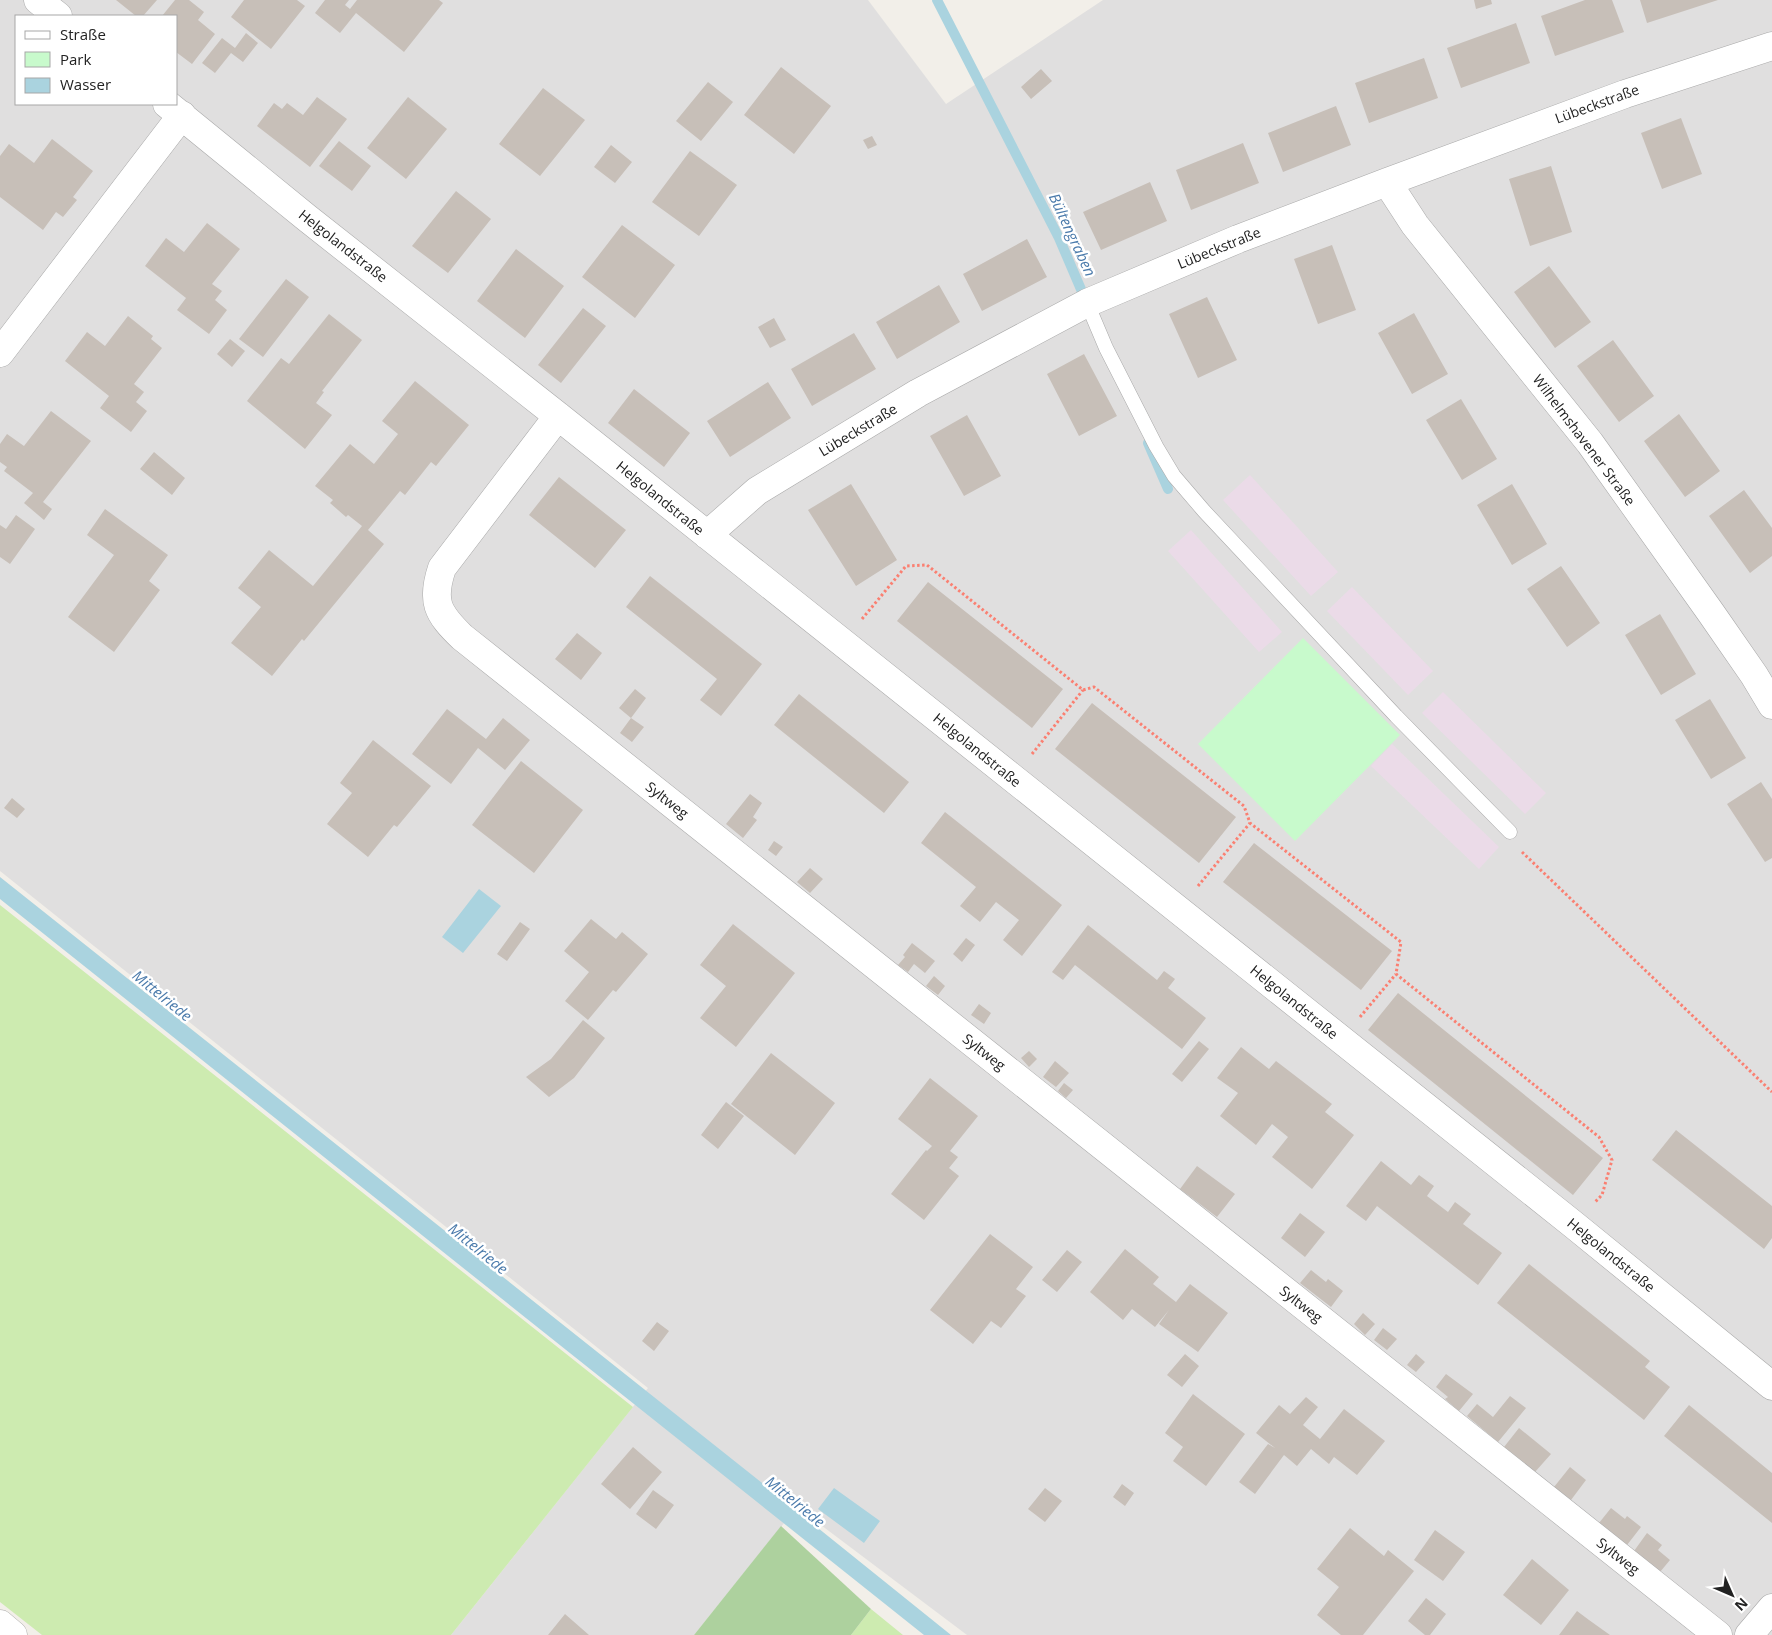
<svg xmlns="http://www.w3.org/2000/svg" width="1772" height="1635" font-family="'Open Sans',sans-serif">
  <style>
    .residential { fill: #e0dfdf; fill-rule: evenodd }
    .industrial { fill: #ebdbe8 }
    .grass { fill: #cdebb0 }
    .forest { fill: #add19e }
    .park { fill: #c8facc }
    .water { fill: #aad3df }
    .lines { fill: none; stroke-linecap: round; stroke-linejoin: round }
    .stream { stroke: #aad3df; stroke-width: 10 }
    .building { fill: #c7bfb8 }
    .lane-casing { stroke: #a9a9a9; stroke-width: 15 }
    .street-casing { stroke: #a9a9a9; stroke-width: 29 }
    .path { stroke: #fa8072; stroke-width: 3; stroke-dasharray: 2.5 2.5; stroke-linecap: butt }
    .lane { stroke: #fff; stroke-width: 14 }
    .street { stroke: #fff; stroke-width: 28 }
    .labels { text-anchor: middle; stroke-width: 5; stroke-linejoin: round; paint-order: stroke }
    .street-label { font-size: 14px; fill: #222; stroke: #fff }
    .water-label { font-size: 15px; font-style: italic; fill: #4a7aab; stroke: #fff }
  </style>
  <rect width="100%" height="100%" fill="#f2efe9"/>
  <path class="residential" d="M0 0H868L946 104 1103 0H1772V1635H967L797 1507 694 1635H451L648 1388 0 871ZM16 16H176V104H16Z"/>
  <path class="industrial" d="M1250 475 1338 572 1311 596 1223 500Z
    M1191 530 1282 632 1259 652 1168 551Z
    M1352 587 1433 671 1408 695 1327 611Z
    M1443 692 1546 793 1525 814 1422 713Z
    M1392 744 1499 847 1479 869 1371 766Z"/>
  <path class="grass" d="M0 905 633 1407 451 1635H42L0 1602Z
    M871 1609 903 1635H851Z"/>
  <path class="forest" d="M781 1526 871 1609 851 1635H694Z"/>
  <path class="park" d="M1303 638 1400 735 1295 841 1198 744Z"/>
  <path class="water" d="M0 877 767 1487 951 1635H924L0 899Z
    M479 889 501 906 463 953 442 937Z
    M834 1488 880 1521 864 1543 818 1509Z"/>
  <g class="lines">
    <path class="stream" d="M937 0 1059 238 1086 301
      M1148 443 1168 489"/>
  </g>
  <path class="building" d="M116 0H157L143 16H136Z
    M175 0H189L204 12 198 20 215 34 192 64 176 52V16H162Z
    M244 0H297L305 6 271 49 231 17Z
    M325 0H349L345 5 350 9 357 0H439L443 3 404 52 356 13 340 33 315 13Z
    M1474 0H1491L1492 4 1476 9Z
    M1585 0H1612L1624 32 1555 56 1541 16Z
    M1640 0H1718L1647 23Z
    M1516 23 1530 63 1461 88 1447 48Z
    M246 33 258 43 243 62 231 53 215 73 202 63 222 38 235 48Z
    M1424 58 1438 98 1369 123 1355 83Z
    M781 67 831 106 794 154 744 115Z
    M1041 69 1052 81 1031 99 1021 87Z
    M708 82 733 102 701 141 676 121Z
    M543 88 585 120 540 176 499 144Z
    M317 97 347 119 310 167 257 126 274 103 282 109 287 103 303 115Z
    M408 97 447 129 406 179 367 148Z
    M1336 106 1351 145 1283 172 1268 133Z
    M1681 118 1702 174 1662 189 1641 133Z
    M872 136 877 145 868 149 863 140Z
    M52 139 93 171 73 197 77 200 63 217 56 212 43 230 0 197V156L9 144 34 163Z
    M339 141 371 166 352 191 319 166Z
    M1243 143 1259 183 1191 210 1176 170Z
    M611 145 632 162 615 183 594 167Z
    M690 151 737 185 699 236 652 202Z
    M1551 166 1572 232 1530 246 1509 179Z
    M1150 182 1167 221 1101 250 1083 212Z
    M456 191 491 219 448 273 412 246Z
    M207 223 240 249 212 284 222 291 215 300 227 310 209 334 177 310 186 298 145 266 166 238 184 252Z
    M622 225 675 265 635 318 582 277Z
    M1027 239 1047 277 982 311 963 274Z
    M1332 245 1356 310 1318 324 1294 259Z
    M516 249 564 286 525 338 477 301Z
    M1549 266 1591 322 1555 348 1514 292Z
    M286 279 309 297 263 357 239 339Z
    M939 285 960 322 897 359 876 322Z
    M1207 297 1237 360 1198 378 1169 314Z
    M583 308 606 326 561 383 538 365Z
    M1414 313 1448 374 1412 394 1378 333Z
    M329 314 362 340 322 391 324 392 316 403 332 415 305 449 247 401 281 358 289 364Z
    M128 316 153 336 151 339 162 348 134 384 144 392 136 402 147 411 131 432 100 408 109 396 65 361 87 332 105 346Z
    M774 318 786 340 770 348 758 327Z
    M854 333 876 369 812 406 791 369Z
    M230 339 245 351 232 367 217 354Z
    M1613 340 1654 396 1619 422 1577 366Z
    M1084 354 1117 416 1079 436 1047 374Z
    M415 381 469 425 436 466 431 462 405 495 400 491 368 530 384 544 304 641 302 639 272 676 231 643 261 607 238 588 269 550 313 586 362 526 348 515 346 517 330 503 333 500 315 486 350 444 374 464 398 434 382 421Z
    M768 382 791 418 730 457 707 421Z
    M634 389 690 433 664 467 608 423Z
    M1461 399 1497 459 1462 480 1426 420Z
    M51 411 91 441 43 502 52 509 44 520 24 503 33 493 4 471 7 467 0 462V444L7 434 24 446Z
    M1679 414 1720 471 1685 497 1644 441Z
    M967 415 1001 476 964 496 930 436Z
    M154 452 185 478 172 495 140 469Z
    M559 477 626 530 595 568 529 515Z
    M851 484 897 560 856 586 808 510Z
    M1512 484 1547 544 1512 565 1477 505Z
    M1744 490 1772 528V556L1750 573 1709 516Z
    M105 509 168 555 149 581 160 590 114 652 68 617 114 555 87 535Z
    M16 515 35 529 10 564 0 557V525L6 529Z
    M1561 566 1600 623 1567 647 1527 589Z
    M650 576 762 664 721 716 700 700 717 679 626 607Z
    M928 582 1063 689 1032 728 897 621Z
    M1660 614 1696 674 1661 695 1625 635Z
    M577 633 602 653 581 680 555 659Z
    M635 689 646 698 631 718 619 708Z
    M799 694 909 782 884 813 774 725Z
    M1710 699 1746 758 1711 779 1675 720Z
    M1092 703 1236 817 1199 863 1055 749Z
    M447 709 486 739 503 718 530 740 505 770 478 748 451 784 412 754Z
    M631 718 644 727 632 742 620 733Z
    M373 740 431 786 397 827 394 825 368 857 327 824 352 793 340 783Z
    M521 761 583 810 534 873 472 825Z
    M1761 782 1772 799V858L1765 862 1727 804Z
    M750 794 762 803 753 817 757 820 743 838 726 824Z
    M12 798 25 809 17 818 4 808Z
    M945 812 1062 905 1022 956 1003 940 1019 920 996 902 980 922 960 906 976 887 921 843Z
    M774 841 783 847 776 856 768 850Z
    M1254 843 1392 951 1361 990 1223 882Z
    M810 868 823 879 810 893 797 882Z
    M591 919 616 939 622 932 648 954 616 992 613 990 588 1020 565 1001 589 972 564 951Z
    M520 922 530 929 507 961 497 954Z
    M733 924 795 973 736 1047 700 1018 726 986 700 965Z
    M1088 925 1157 980 1164 971 1175 979 1168 988 1206 1018 1182 1049 1075 965 1063 980 1052 972Z
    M966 938 975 945 962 962 953 954Z
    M912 943 935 961 925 973 914 964 908 972 898 965 905 957 903 955Z
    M934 976 945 986 938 995 926 986Z
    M1398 993 1603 1158 1573 1195 1368 1030Z
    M979 1004 991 1013 984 1024 971 1015Z
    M583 1020 605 1038 574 1078 549 1097 526 1077 551 1059Z
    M1199 1041 1209 1049 1182 1082 1172 1074Z
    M1241 1047 1269 1069 1276 1061 1332 1104 1325 1112 1354 1135 1312 1189 1272 1157 1288 1137 1272 1124 1256 1145 1220 1116 1238 1093 1217 1078Z
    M1029 1051 1037 1059 1029 1067 1021 1058Z
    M771 1053 835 1103 795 1155 731 1104Z
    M1055 1061 1069 1073 1056 1087 1043 1077Z
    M930 1078 978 1116 950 1151 958 1157 949 1168 959 1176 924 1220 891 1194 926 1150 927 1151 932 1146 898 1119Z
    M1064 1083 1073 1090 1066 1098 1058 1091Z
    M726 1102 744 1116 718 1149 701 1135Z
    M1676 1130 1772 1206V1238L1764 1249 1652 1160Z
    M1381 1161 1411 1185 1419 1175 1434 1186 1427 1196 1448 1212 1455 1202 1471 1214 1463 1224 1502 1253 1478 1285 1377 1206 1366 1221 1346 1206Z
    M1197 1166 1235 1194 1217 1217 1180 1189Z
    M1300 1213 1325 1232 1305 1257 1281 1238Z
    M990 1234 1033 1267 1016 1289 1026 1296 1001 1328 991 1321 973 1344 930 1310Z
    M1125 1249 1159 1277 1153 1284 1176 1302 1190 1284 1228 1313 1198 1352 1159 1324 1169 1310 1155 1327 1132 1309 1123 1320 1090 1292Z
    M1067 1250 1082 1262 1057 1292 1042 1280Z
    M1529 1264 1650 1361 1645 1367 1670 1387 1644 1420 1497 1303Z
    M1311 1270 1326 1282 1328 1279 1343 1291 1331 1307 1300 1283Z
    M1363 1313 1375 1324 1365 1335 1354 1324Z
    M657 1322 669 1331 654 1351 642 1341Z
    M1383 1328 1397 1339 1387 1350 1374 1340Z
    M1185 1354 1199 1366 1182 1387 1167 1375Z
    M1416 1354 1425 1362 1416 1372 1407 1365Z
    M1446 1374 1473 1394 1459 1411 1445 1399 1448 1397 1436 1387Z
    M1193 1394 1245 1434 1206 1486 1173 1461 1183 1447 1165 1433Z
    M1510 1396 1526 1408 1498 1442 1467 1416 1477 1404 1493 1417Z
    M1306 1397 1318 1407 1303 1425 1320 1439 1344 1409 1385 1441 1357 1475 1334 1457 1329 1464 1311 1449 1297 1466 1284 1455 1255 1494 1239 1482 1268 1444 1275 1448 1256 1433 1279 1405 1290 1414Z
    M1689 1405 1772 1473V1523L1664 1436Z
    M1519 1428 1551 1454 1535 1472 1504 1447Z
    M633 1447 662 1472 630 1509 601 1484Z
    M1570 1467 1586 1480 1571 1500 1554 1487Z
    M1122 1484 1134 1493 1125 1506 1113 1497Z
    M1045 1488 1062 1501 1045 1522 1028 1509Z
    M653 1490 674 1505 656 1529 636 1514Z
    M1611 1508 1625 1519 1627 1516 1641 1527 1627 1545 1599 1523Z
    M1350 1528 1384 1556 1388 1550 1414 1571 1363 1635H1341L1317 1615 1339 1587 1317 1569Z
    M1435 1530 1465 1552 1443 1581 1414 1560Z
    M1647 1533 1662 1545 1658 1550 1670 1560 1660 1572 1634 1551Z
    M1532 1559 1569 1590 1541 1625 1503 1595Z
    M1426 1598 1446 1614 1430 1635H1425L1408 1621Z
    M1577 1611 1589 1620 1610 1635H1559Z
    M565 1614 589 1635H548Z"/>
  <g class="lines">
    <defs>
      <path id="lane" d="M1087 303 1106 348 1156 446 1174 476 1204 511 1396 716 1510 832"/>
      <path id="street" d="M38 0 58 16
        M167 104 307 218 558 416 1574 1225 1772 1386
        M1387 182 1415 225 1590 443 1711 613 1754 675 1772 705
        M0 353 182 115
        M558 416 442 568C431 601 437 613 462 637L1718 1635
        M707 535 757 491 918 393 1087 303 1238 239 1387 182 1625 94 1772 46
        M0 1624 13 1635
        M1749 1635 1772 1608"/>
    </defs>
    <use href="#lane" class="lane-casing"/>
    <use href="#street" class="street-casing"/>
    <path class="path" d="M862 619 906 566 927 565 1083 690 1094 687 1244 806 1250 823 1401 942 1396 974 1599 1137 1612 1160 1602 1195 1594 1203
      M1032 754 1083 690
      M1522 852 1772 1092
      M1198 886 1250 823
      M1360 1017 1396 974"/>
    <use href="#lane" class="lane"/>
    <use href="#street" class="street"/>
  </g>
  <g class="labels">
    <g class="street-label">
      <text transform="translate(1597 104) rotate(-20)" y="5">Lübeckstraße</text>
      <text transform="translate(343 246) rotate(38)" y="5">Helgolandstraße</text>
      <text transform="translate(1219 248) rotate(-22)" y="5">Lübeckstraße</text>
      <text transform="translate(858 430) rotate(-31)" y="5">Lübeckstraße</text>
      <text transform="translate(1584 440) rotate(53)" y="5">Wilhelmshavener Straße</text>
      <text transform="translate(660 498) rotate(39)" y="5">Helgolandstraße</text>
      <text transform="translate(977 750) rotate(39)" y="5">Helgolandstraße</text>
      <text transform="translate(667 800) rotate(38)" y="5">Syltweg</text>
      <text transform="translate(1294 1002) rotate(39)" y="5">Helgolandstraße</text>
      <text transform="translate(984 1052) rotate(38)" y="5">Syltweg</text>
      <text transform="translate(1611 1255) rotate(39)" y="5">Helgolandstraße</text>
      <text transform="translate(1301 1304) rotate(38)" y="5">Syltweg</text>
      <text transform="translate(1618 1556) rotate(38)" y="5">Syltweg</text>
    </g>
    <g class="water-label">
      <text transform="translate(1072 235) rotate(65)" y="5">Bültengraben</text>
      <text transform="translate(162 996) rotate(39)" y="5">Mittelriede</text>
      <text transform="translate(478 1249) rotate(39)" y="5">Mittelriede</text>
      <text transform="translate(795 1502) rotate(39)" y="5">Mittelriede</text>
    </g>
  </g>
  <rect x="15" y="15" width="162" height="90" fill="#ffffff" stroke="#a7a7a7"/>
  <rect x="25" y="31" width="25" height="8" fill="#ffffff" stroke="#a7a7a7"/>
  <text x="60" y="40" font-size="15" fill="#222222">Straße</text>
  <rect x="25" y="52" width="25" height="15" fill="#c8facc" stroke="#a7a7a7"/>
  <text x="60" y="65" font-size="15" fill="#222222">Park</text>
  <rect x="25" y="78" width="25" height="15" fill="#aad3df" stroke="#a7a7a7"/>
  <text x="60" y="90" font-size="15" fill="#222222">Wasser</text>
  <g transform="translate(1732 1595) rotate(135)" stroke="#ffffff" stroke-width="4" paint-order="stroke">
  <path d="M0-4L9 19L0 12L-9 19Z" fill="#222222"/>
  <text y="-8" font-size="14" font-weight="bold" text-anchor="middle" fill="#222222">N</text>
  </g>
</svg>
